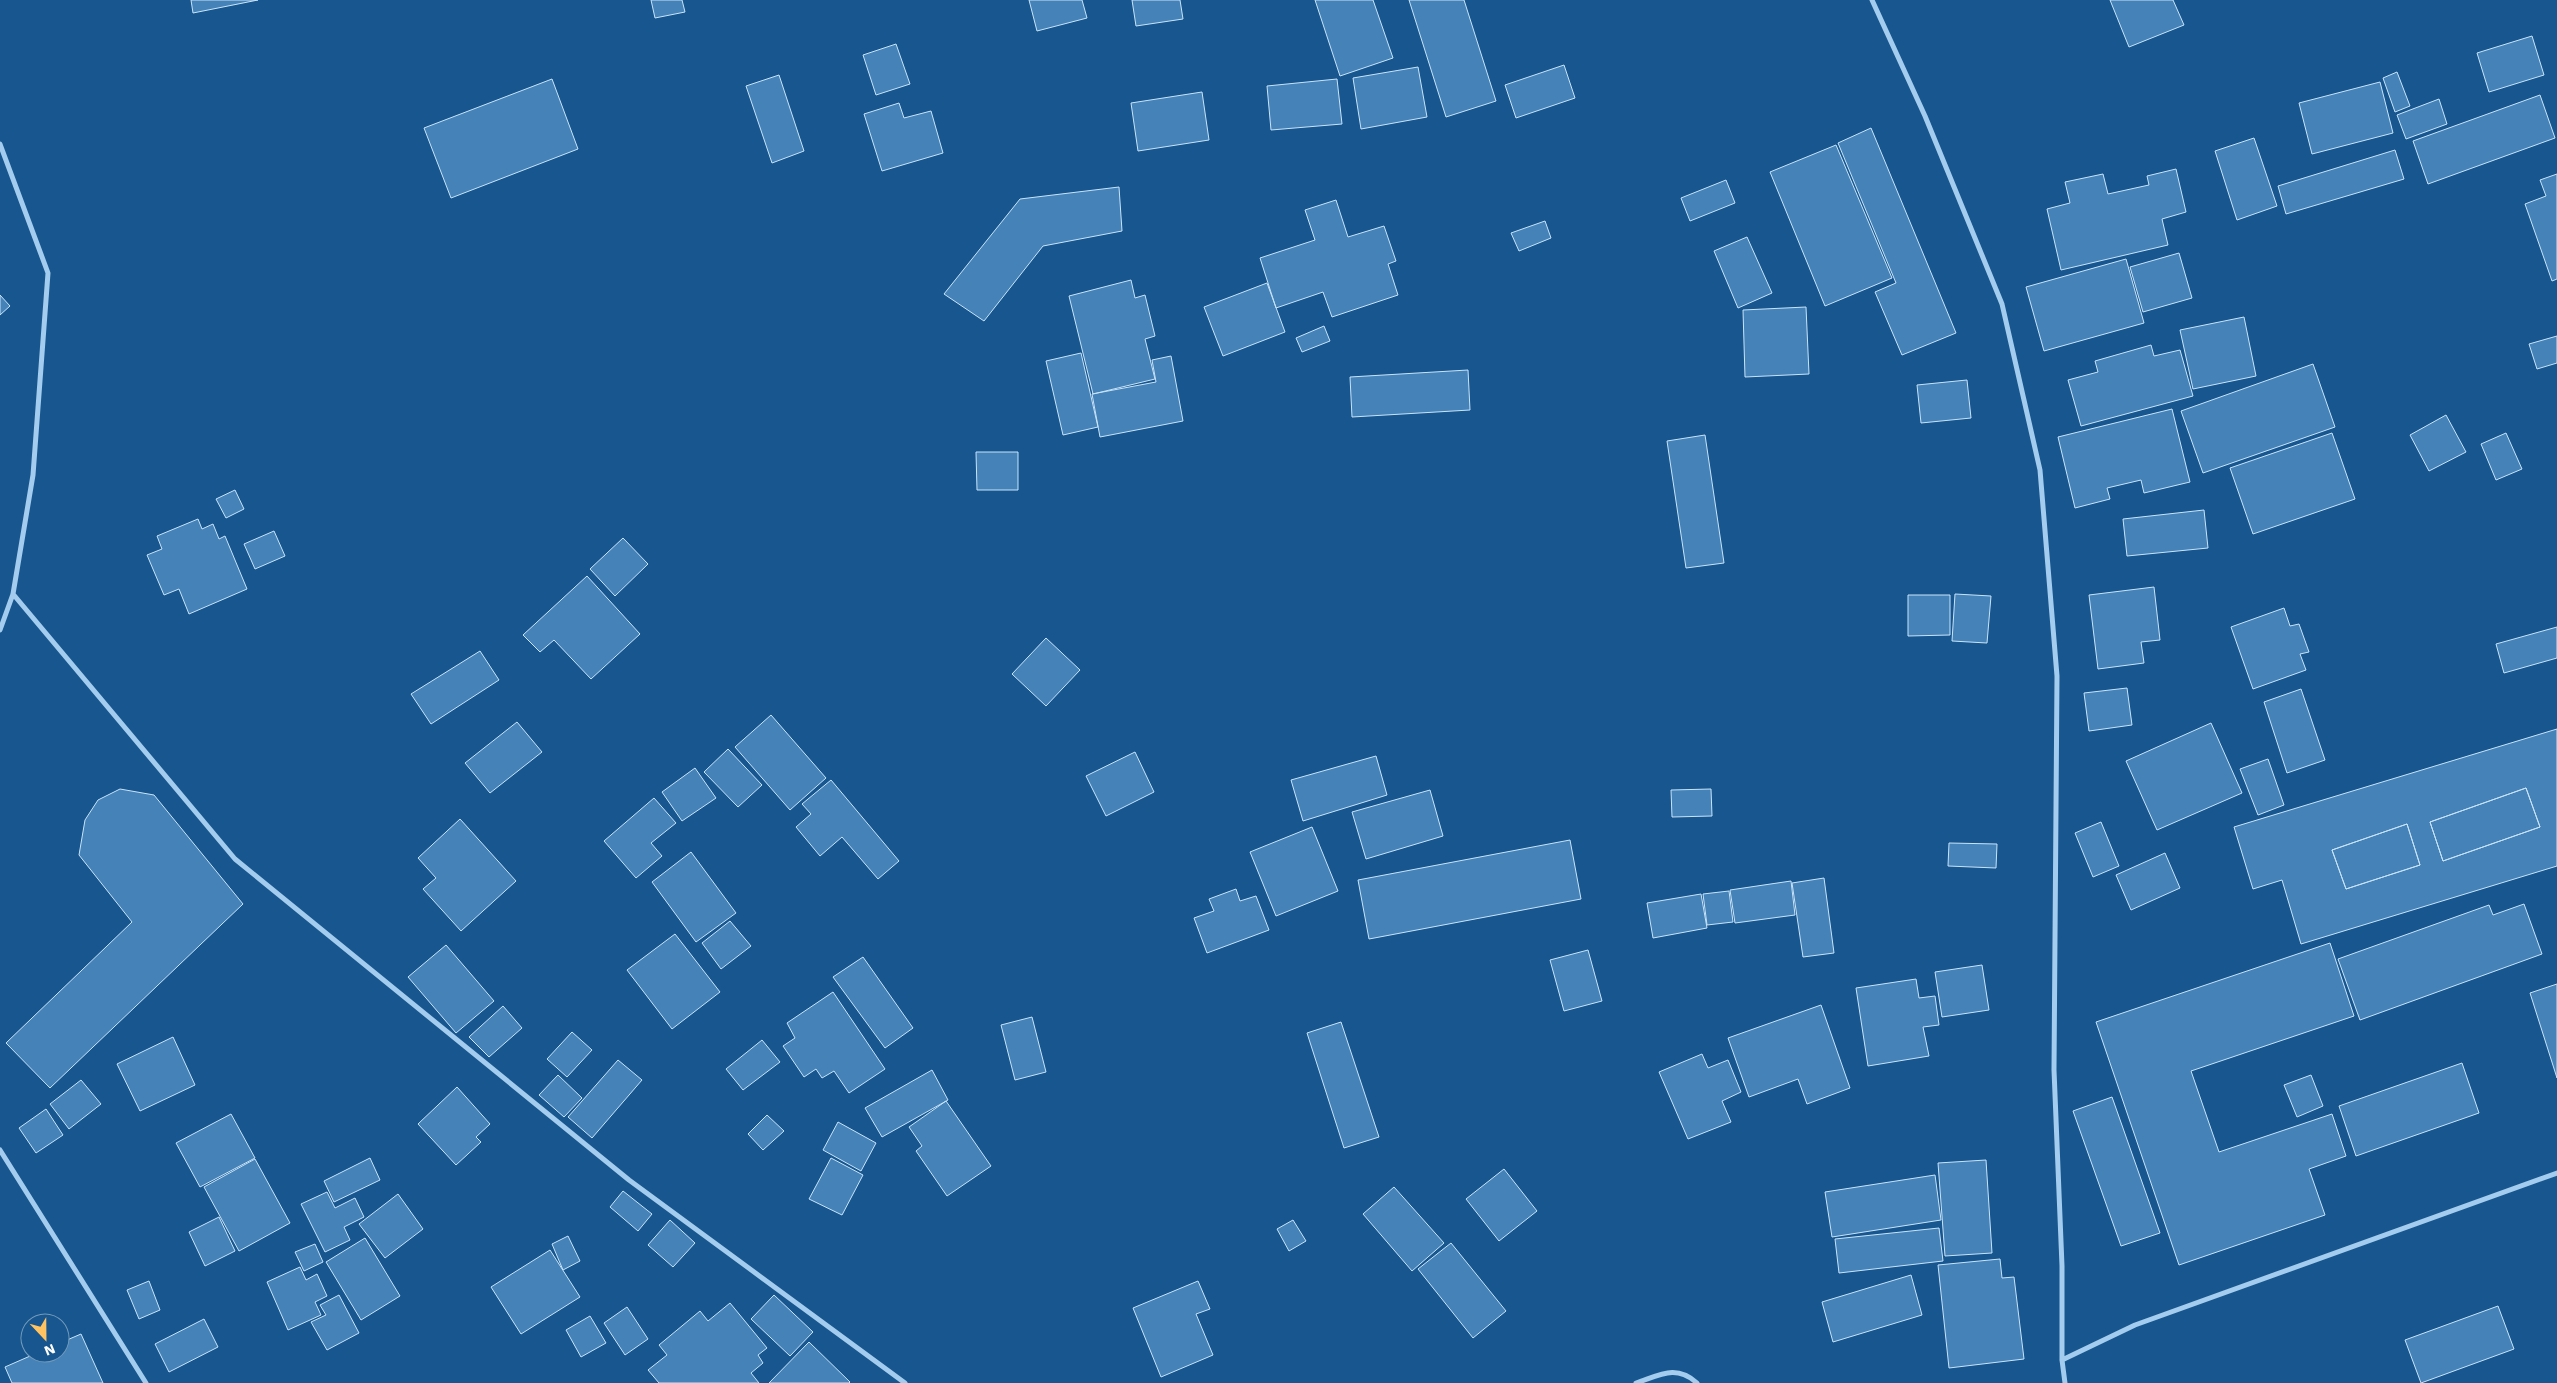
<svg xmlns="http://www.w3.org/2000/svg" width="2557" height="1383" font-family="'Work Sans',sans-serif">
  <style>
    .building { fill: #4482b8; stroke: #c9e4fb; fill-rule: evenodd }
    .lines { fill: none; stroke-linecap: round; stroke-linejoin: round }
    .minor { stroke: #a3ccef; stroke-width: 5 }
  </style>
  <rect width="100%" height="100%" fill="#17568e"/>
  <path class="building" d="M191 0H258L193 13Z
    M651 0H682L685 12 655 18Z
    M1029 0H1082L1087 18 1037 31Z
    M1132 0H1180L1183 19 1136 26Z
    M1315 0H1373L1393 58 1340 76Z
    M1409 0H1464L1496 101 1446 117Z
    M2110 0H2173L2184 25 2129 47Z
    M2532 36 2544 75 2489 92 2477 53Z
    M896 44 910 84 876 95 863 55Z
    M1564 65 1575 98 1516 118 1505 85Z
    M1418 67 1427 117 1361 129 1353 78Z
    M2397 72 2410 106 2395 112 2383 78Z
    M779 75 804 151 772 163 746 86Z
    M552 79 578 149 451 198 424 128Z
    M1337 79 1342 124 1271 130 1267 86Z
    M2380 82 2393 133 2312 154 2299 103Z
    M1202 92 1209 140 1138 151 1131 103Z
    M2540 95 2555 138 2428 184 2413 141Z
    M2439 99 2447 124 2406 139 2397 115Z
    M899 103 904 118 931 111 943 153 882 171 864 114Z
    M1871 128 1956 333 1902 355 1875 292 1896 283 1838 143Z
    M2254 138 2277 206 2237 220 2215 151Z
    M1836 145 1892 278 1825 306 1770 172Z
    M2395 150 2404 179 2286 214 2278 186Z
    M2176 169 2186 212 2162 219 2168 245 2061 270 2047 209 2070 203 2065 182 2103 174 2108 194 2149 185 2147 176Z
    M2557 174V279L2552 281 2525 204 2546 196 2540 180Z
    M1726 180 1735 203 1690 221 1681 198Z
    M1119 187 1122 231 1043 246 984 321 944 294 1020 199Z
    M1336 200 1348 237 1384 226 1396 261 1388 264 1398 295 1332 317 1323 292 1276 308 1260 258 1315 240 1305 210Z
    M1545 221 1551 238 1519 251 1511 233Z
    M1747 237 1772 293 1738 308 1714 251Z
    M2179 253 2192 298 2143 312 2130 267Z
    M2126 259 2144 323 2044 351 2026 287Z
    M1131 280 1135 298 1145 295 1155 336 1145 339 1155 379 1093 394 1069 296Z
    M1267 283 1285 332 1223 356 1204 307Z
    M0 295 10 306 0 315Z
    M1806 307 1809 374 1745 377 1743 310Z
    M2244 317 2256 376 2193 389 2180 330Z
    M1324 326 1330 341 1302 352 1296 338Z
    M2557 336V363L2537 369 2529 344Z
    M2151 345 2154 356 2180 350 2193 396 2081 426 2068 380 2098 372 2095 361Z
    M1081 353 1098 427 1063 435 1046 361Z
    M1171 356 1183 421 1100 437 1092 394 1156 382 1152 360Z
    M2313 364 2335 427 2203 473 2181 411Z
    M1468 370 1470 410 1352 417 1350 377Z
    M1967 380 1971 418 1921 423 1917 385Z
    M2172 409 2190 482 2144 493 2141 480 2107 488 2110 499 2075 508 2058 437Z
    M2446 415 2466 452 2429 471 2410 435Z
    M2332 433 2355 499 2253 534 2230 468Z
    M2506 433 2522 469 2496 480 2481 444Z
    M1705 435 1724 563 1686 568 1667 441Z
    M976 452H1018V490H977Z
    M235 490 244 509 226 518 216 499Z
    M2204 510 2208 548 2127 556 2123 519Z
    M198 519 202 529 213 524 219 539 225 536 247 589 189 614 179 589 164 595 147 555 162 549 157 536Z
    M274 531 285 556 255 569 244 544Z
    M623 538 648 564 615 596 590 569Z
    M587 576 640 634 591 679 554 640 540 652 523 635Z
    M2154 587 2160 640 2141 642 2144 663 2098 669 2089 595Z
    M1955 594 1991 596 1987 643 1952 641Z
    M1908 595H1950V635L1908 636Z
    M2284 608 2290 626 2299 624 2309 652 2300 654 2306 670 2253 689 2231 627Z
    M2557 627V658L2504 673 2496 644Z
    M1046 638 1080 670 1046 706 1012 674Z
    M480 651 499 680 431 724 411 694Z
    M2127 688 2132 725 2089 731 2084 693Z
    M2301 689 2325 760 2287 773 2264 702Z
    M771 715 826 778 790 810 735 747Z
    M517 722 542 752 490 793 465 763Z
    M2211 723 2242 793 2157 830 2126 761Z
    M2557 729V866L2301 944 2282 880 2253 889 2234 827ZM2526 788 2540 827 2443 861 2430 822ZM2407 824 2420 865 2346 889 2332 850Z
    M728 749 762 785 738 807 704 772Z
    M1135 752 1154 792 1106 816 1086 776Z
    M1376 756 1387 795 1303 821 1291 780Z
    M2268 759 2284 805 2258 815 2240 769Z
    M695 768 716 798 682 821 662 792Z
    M831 780 899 861 878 879 842 837 820 856 796 827 811 814 802 804Z
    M2526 788 2540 827 2443 861 2430 822Z
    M120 789 154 795 243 904 50 1088 6 1043 132 922 79 855 85 820 98 800Z
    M1711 789 1712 816 1672 817 1671 790Z
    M1430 790 1443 836 1366 859 1352 812Z
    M654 798 676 823 651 843 662 856 636 878 604 841Z
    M460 819 516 881 461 931 423 889 436 878 418 858Z
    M2101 822 2119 866 2093 877 2075 833Z
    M2407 824 2420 865 2346 889 2332 850Z
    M1312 827 1338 891 1276 916 1250 852Z
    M1570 840 1581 899 1369 939 1358 880Z
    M1949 843 1997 844 1996 868 1948 866Z
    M691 852 736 913 696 942 652 882Z
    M2165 853 2180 888 2131 910 2116 875Z
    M1824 878 1834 953 1803 957 1792 883Z
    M1791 881 1795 915 1735 923 1730 890Z
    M1236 889 1240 901 1256 896 1269 930 1207 953 1194 918 1214 911 1209 899Z
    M1729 891 1733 922 1707 925 1703 894Z
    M1701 894 1707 928 1653 938 1647 903Z
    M2524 904 2542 954 2360 1020 2338 959 2489 905 2493 915Z
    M730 921 751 946 721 969 702 943Z
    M675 934 720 992 672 1029 627 970Z
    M2330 943 2354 1016 2191 1071 2219 1152 2332 1114 2346 1156 2309 1169 2325 1215 2179 1265 2096 1022Z
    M446 945 494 1001 456 1033 408 977Z
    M1588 950 1602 1001 1564 1011 1550 960Z
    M863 957 913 1028 885 1048 833 977Z
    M1982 965 1989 1010 1942 1017 1935 972Z
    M1916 979 1919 998 1935 996 1939 1025 1923 1027 1929 1056 1868 1066 1856 988Z
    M2557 984V1078L2530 993Z
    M833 992 885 1069 849 1093 834 1071 822 1078 816 1069 804 1077 783 1046 795 1038 787 1023Z
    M1821 1005 1850 1088 1807 1104 1798 1079 1749 1097 1728 1038Z
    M503 1006 522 1028 489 1057 469 1037Z
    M1032 1017 1046 1072 1015 1080 1001 1025Z
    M1341 1022 1379 1137 1344 1148 1307 1033Z
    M572 1032 592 1050 567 1077 547 1059Z
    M173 1037 195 1085 140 1111 117 1064Z
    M762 1040 780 1062 743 1090 726 1069Z
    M1702 1054 1708 1068 1728 1060 1741 1092 1722 1101 1731 1122 1688 1139 1659 1072Z
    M618 1060 642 1080 592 1138 568 1117Z
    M2462 1063 2479 1113 2356 1156 2339 1106Z
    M932 1070 948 1100 882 1137 865 1108Z
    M558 1075 582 1098 564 1117 539 1095Z
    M2311 1075 2323 1106 2297 1117 2284 1085Z
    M81 1080 101 1104 69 1129 50 1104Z
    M457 1087 490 1124 476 1137 481 1142 456 1165 418 1124Z
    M2112 1097 2160 1233 2121 1246 2073 1111Z
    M946 1101 991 1166 947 1196 916 1151 922 1146 909 1127Z
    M46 1109 63 1135 36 1153 19 1128Z
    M231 1114 255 1158 200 1187 176 1143Z
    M767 1115 784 1131 763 1150 748 1134Z
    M838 1122 876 1143 861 1171 823 1150Z
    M370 1158 380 1180 334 1202 324 1181Z
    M831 1158 863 1175 842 1215 809 1199Z
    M255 1159 290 1223 239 1251 204 1187Z
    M1986 1160 1992 1253 1945 1256 1938 1163Z
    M1504 1169 1537 1211 1499 1241 1466 1199Z
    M1935 1175 1941 1220 1832 1237 1825 1192Z
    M1394 1187 1444 1243 1412 1271 1363 1214Z
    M623 1191 652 1214 638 1231 610 1207Z
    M327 1192 335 1208 355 1198 364 1217 344 1227 350 1240 325 1252 301 1204Z
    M398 1194 423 1229 385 1258 359 1224Z
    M219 1217 235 1251 205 1266 189 1232Z
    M670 1220 695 1243 673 1267 648 1245Z
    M1293 1220 1306 1241 1289 1251 1277 1229Z
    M1939 1228 1943 1261 1839 1273 1835 1239Z
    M568 1236 580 1261 563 1270 552 1244Z
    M365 1238 400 1296 361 1320 326 1262Z
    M1451 1243 1506 1311 1473 1338 1418 1269Z
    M315 1244 323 1262 304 1271 295 1252Z
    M550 1250 580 1297 521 1334 491 1287Z
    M2000 1259 2002 1278 2014 1277 2024 1359 1949 1368 1938 1265Z
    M300 1267 306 1280 317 1274 327 1296 315 1302 321 1315 288 1330 267 1282Z
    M1911 1275 1922 1315 1833 1342 1822 1302Z
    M149 1281 160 1310 139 1319 127 1290Z
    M1198 1281 1210 1309 1196 1314 1213 1355 1161 1377 1133 1308Z
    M339 1295 359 1333 327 1350 311 1322 326 1315 320 1305Z
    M774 1295 813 1332 790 1356 751 1319Z
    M730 1303 767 1348 758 1355 763 1363 751 1373 759 1383H659L648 1370 667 1355 659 1345 700 1311 708 1321Z
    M2498 1306 2514 1349 2421 1383 2405 1340Z
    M627 1307 648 1339 625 1355 604 1323Z
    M590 1316 606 1343 581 1357 566 1330Z
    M204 1319 218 1347 169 1372 155 1344Z
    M81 1334 103 1383H12L5 1367 37 1353H60V1343Z
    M809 1342 850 1382 849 1383H769Z"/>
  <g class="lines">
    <path class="minor" d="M1872 0 1925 116 2002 304 2040 470 2057 676 2054 1070 2062 1266V1360L2065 1383
      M0 144 48 273 33 475 13 594 0 630
      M13 594 235 859 629 1180 905 1383
      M0 1150 146 1383
      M2062 1360 2135 1325 2557 1173
      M1636 1383C1660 1375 1676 1364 1697 1383"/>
  </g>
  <g transform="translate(45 1338) rotate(158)"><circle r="24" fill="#17568e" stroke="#749abb"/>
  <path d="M0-4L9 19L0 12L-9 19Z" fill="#ffc361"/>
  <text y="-8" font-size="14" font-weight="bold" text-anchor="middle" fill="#ffffff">N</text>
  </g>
</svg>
